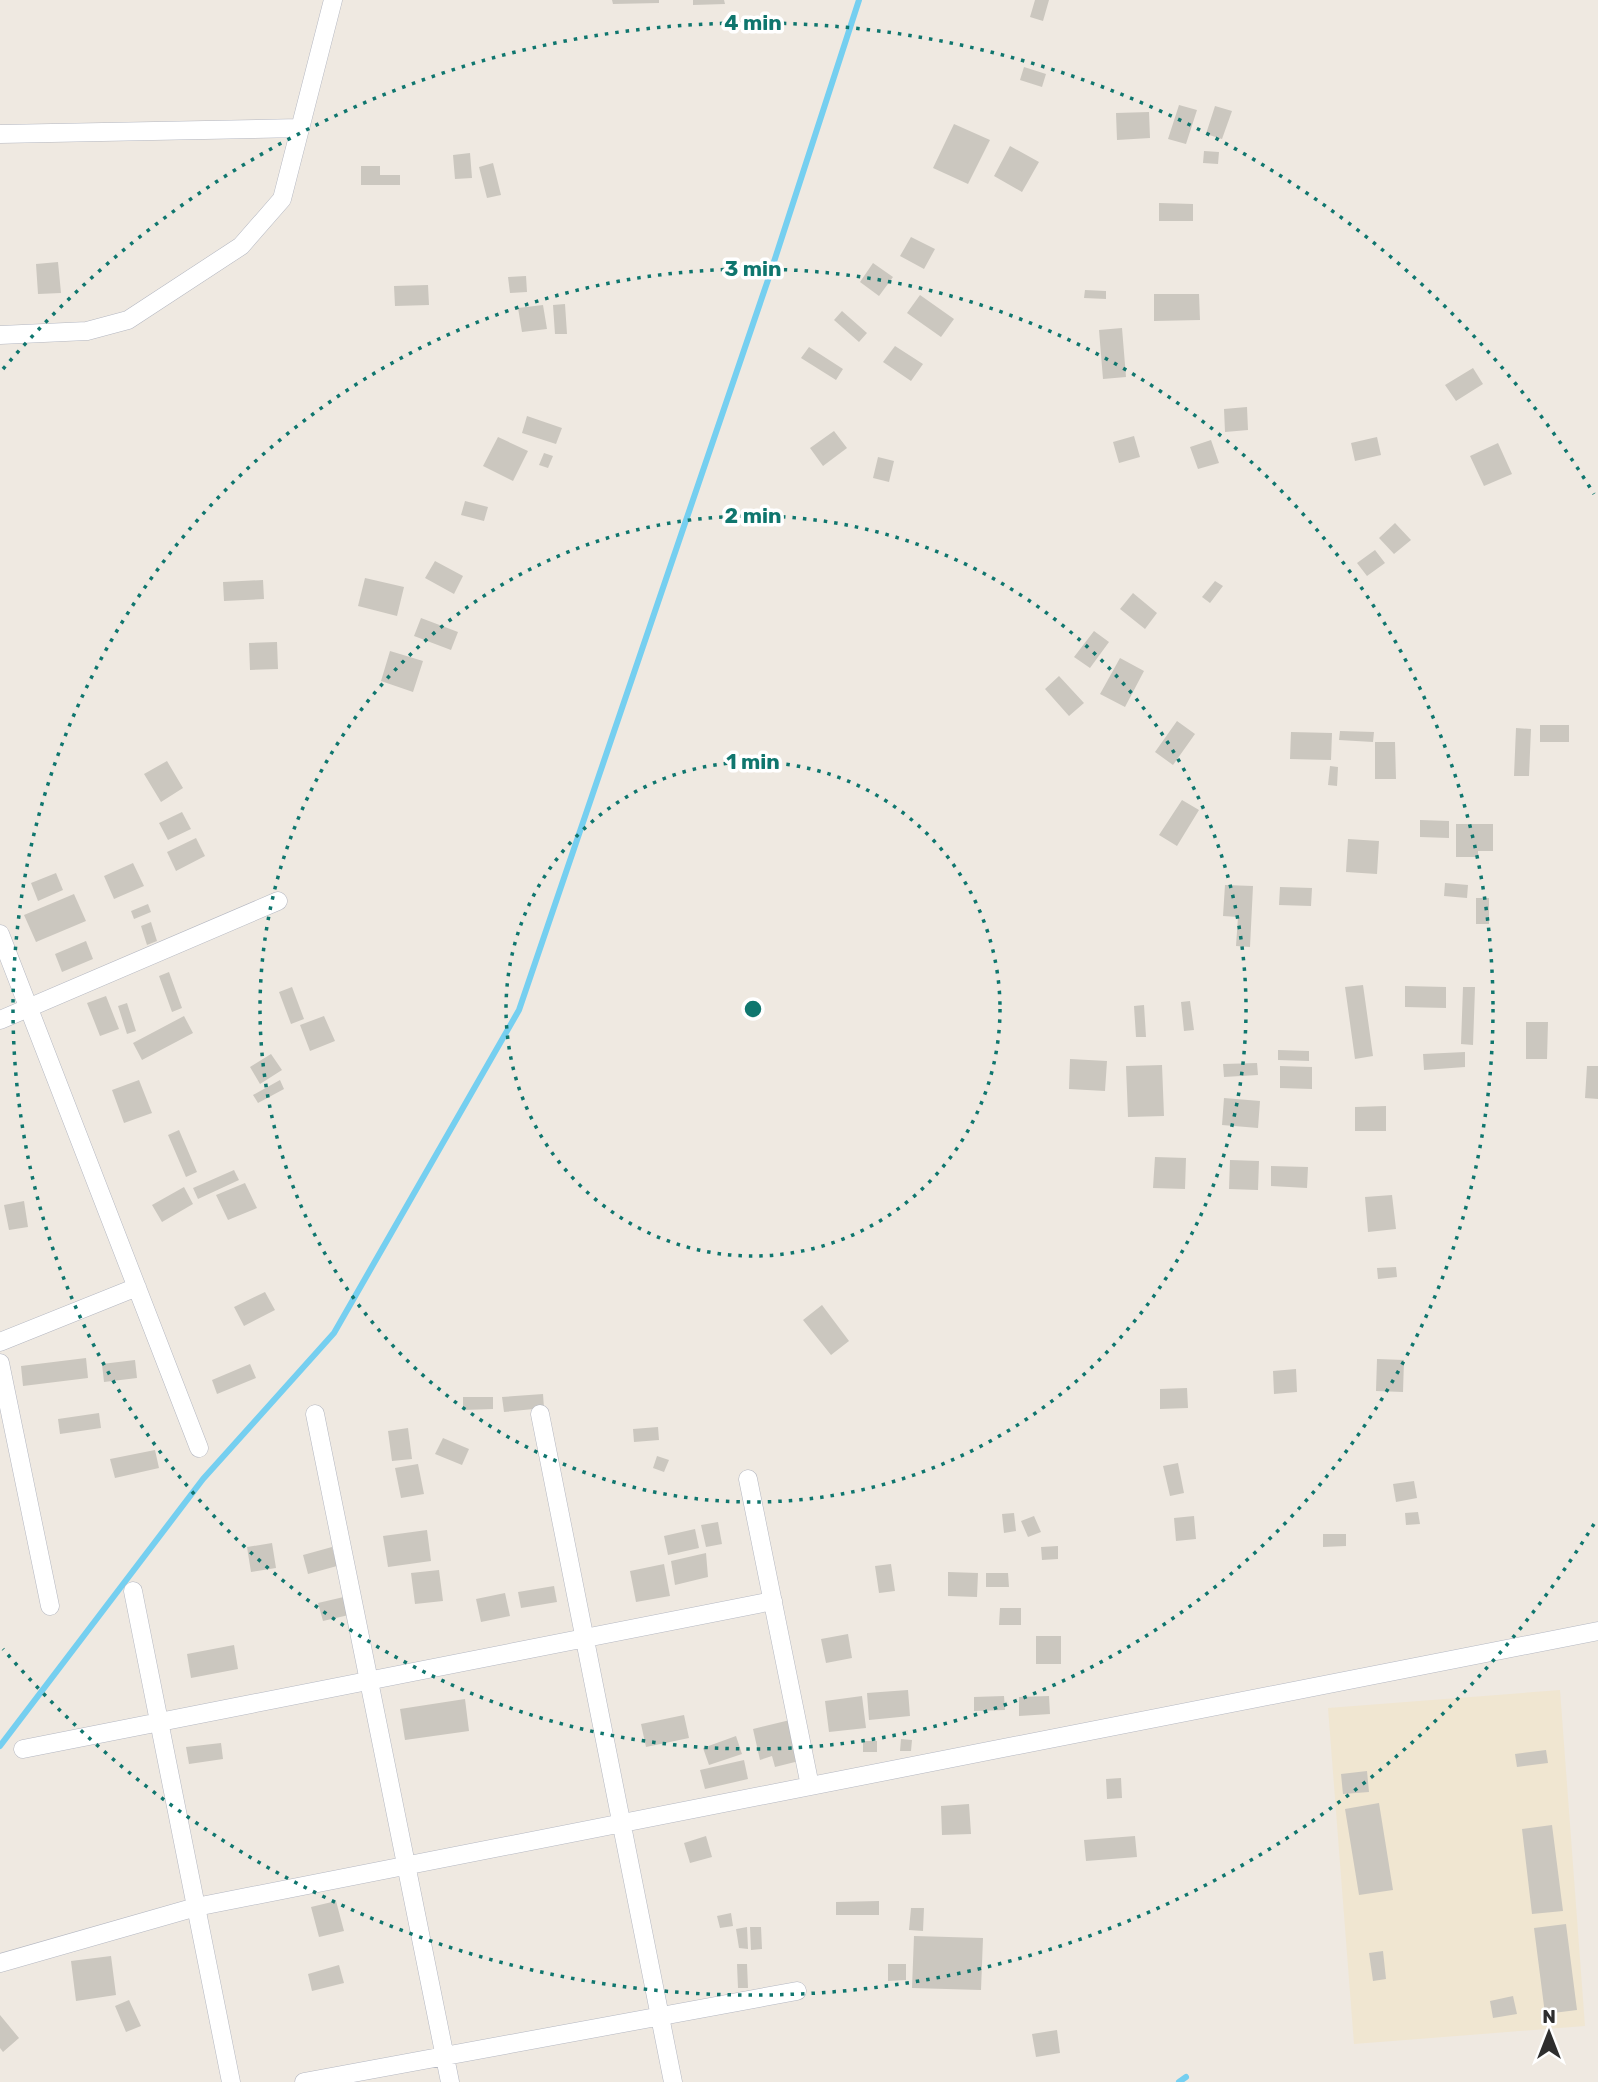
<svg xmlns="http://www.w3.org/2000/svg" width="1598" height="2082" font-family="Rubik,sans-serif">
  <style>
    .education { fill: #f0e6d1 }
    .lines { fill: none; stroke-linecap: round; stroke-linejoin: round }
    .stream { stroke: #75cff0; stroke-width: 6 }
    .building { fill: #cbc7bf }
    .minor-casing { stroke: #b4b7c1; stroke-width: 19 }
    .minor { stroke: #fff; stroke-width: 18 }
    .ring { fill: none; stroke: #0f766e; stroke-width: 3.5; stroke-dasharray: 3.5 7 }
    .centre { fill: #0f766e; stroke: #fff; stroke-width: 3.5 }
    .ring-label { font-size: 21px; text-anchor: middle; font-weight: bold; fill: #0f766e; stroke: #fff; stroke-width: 7; stroke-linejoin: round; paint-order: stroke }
  </style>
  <rect width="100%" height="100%" fill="#efe9e1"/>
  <path class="education" d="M1560 1690 1585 2026 1354 2044 1328 1708Z"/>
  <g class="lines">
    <path class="stream" d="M0 1746 203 1479 334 1333 519 1010 770 274 859 0
      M1179 2082 1186 2077"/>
  </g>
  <path class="building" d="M612 0H659V3L613 4Z
    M693 0H724L725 4 693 5Z
    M1035 0H1049L1043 21 1030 17Z
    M1024 67 1046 74 1042 87 1020 80Z
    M1179 105 1197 110 1186 144 1168 139Z
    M1215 106 1232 111 1222 139 1206 134Z
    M1149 112 1150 138 1117 140 1116 113Z
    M954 124 990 140 968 184 933 168Z
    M1010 146 1039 162 1022 192 994 176Z
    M1204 151 1219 152 1218 164 1203 163Z
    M470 153 472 178 455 179 453 155Z
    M493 163 501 195 487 198 479 167Z
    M361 166H380V175H400V185H361Z
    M1159 203 1193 204V221H1159Z
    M911 237 935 249 924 269 900 256Z
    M58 262 61 293 38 294 36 264Z
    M873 263 893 277 879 296 860 282Z
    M526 276 527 292 510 293 508 277Z
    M428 285 429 305 395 306 394 286Z
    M1085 290 1106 291V299L1084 298Z
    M1154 294H1199L1200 320 1154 321Z
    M920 295 954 319 941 337 907 313Z
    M565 304 567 334H555L553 305Z
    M543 305 547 329 522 332 518 308Z
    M842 311 867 333 859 342 834 320Z
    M1122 328 1126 377 1103 379 1099 330Z
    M895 346 923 364 911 381 883 362Z
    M809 347 843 369 836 380 801 358Z
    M1473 368 1483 384 1456 401 1445 385Z
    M1247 407 1248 430 1225 432 1224 409Z
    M527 416 562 428 556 444 522 433Z
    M834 431 847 448 823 466 810 448Z
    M1134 436 1140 457 1119 463 1113 442Z
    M498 437 528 451 513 481 483 466Z
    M1377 437 1381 455 1355 461 1351 443Z
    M1211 440 1219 463 1198 469 1190 447Z
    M1498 443 1512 474 1484 486 1470 456Z
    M544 453 553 456 548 468 539 465Z
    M878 457 894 461 889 482 873 478Z
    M465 501 488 507 484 521 461 515Z
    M1395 523 1411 540 1394 554 1379 538Z
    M1375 550 1385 563 1367 576 1357 563Z
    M435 561 463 576 454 594 425 578Z
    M365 578 404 587 397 616 358 606Z
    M263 580 264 599 224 601 223 582Z
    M1215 581 1223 586 1210 603 1202 597Z
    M1133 593 1157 613 1145 629 1120 609Z
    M421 618 458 632 451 650 414 636Z
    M1094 631 1109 642 1090 668 1074 657Z
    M277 642 278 669 250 670 249 643Z
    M390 651 423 661 413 692 381 681Z
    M1120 658 1144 671 1125 707 1100 694Z
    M1059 676 1084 703 1069 716 1045 689Z
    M1177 721 1195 734 1173 765 1155 752Z
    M1540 725H1569V742H1540Z
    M1516 728 1531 729 1529 776H1514Z
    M1340 731 1374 732 1373 742 1339 740Z
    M1291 732 1332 733 1331 760 1290 759Z
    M1375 742H1395L1396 779H1375Z
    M167 761 183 788 161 802 144 774Z
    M1330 766 1338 767 1337 786 1328 785Z
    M1182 800 1199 810 1177 846 1159 835Z
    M182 812 191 829 168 840 159 823Z
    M1420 820 1449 821V838L1420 837Z
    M1456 824H1493V851H1478V857H1456Z
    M196 838 205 856 176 871 167 852Z
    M1348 839 1379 841 1377 874 1346 872Z
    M133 863 144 886 114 899 104 876Z
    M56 873 63 890 38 901 31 883Z
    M1445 883 1468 885 1467 898 1444 896Z
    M1225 885 1253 886 1250 947 1236 946 1238 917 1223 916Z
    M1280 887 1312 888 1311 906 1279 905Z
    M74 894 86 921 36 942 24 915Z
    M1476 898H1489V924H1476Z
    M148 904 151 912 134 919 131 911Z
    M151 922 157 941 147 945 141 926Z
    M86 941 93 959 62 972 55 954Z
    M169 972 182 1008 172 1012 159 976Z
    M1363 985 1373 1056 1355 1059 1345 987Z
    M1405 986 1446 987V1008L1405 1007Z
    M292 987 304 1019 291 1024 279 992Z
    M1463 987H1475L1473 1045 1461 1044Z
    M106 996 119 1029 100 1036 87 1003Z
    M1190 1001 1194 1030 1184 1031 1181 1002Z
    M127 1003 136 1031 127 1034 118 1006Z
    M1144 1005 1146 1037H1136L1134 1006Z
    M184 1016 193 1033 142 1060 133 1043Z
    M324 1016 335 1041 310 1051 300 1025Z
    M1526 1022H1548L1547 1059H1526Z
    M1278 1050 1309 1051V1061L1278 1060Z
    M1465 1052V1067L1424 1070 1423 1054Z
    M271 1054 282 1070 260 1084 250 1067Z
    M1070 1059 1107 1061 1105 1091 1069 1089Z
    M1257 1063 1258 1075 1224 1077 1223 1064Z
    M1162 1065 1164 1116 1128 1117 1126 1066Z
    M1280 1066 1312 1067V1089L1280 1088Z
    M1587 1066H1598V1099L1585 1098Z
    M139 1080 152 1113 124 1123 112 1090Z
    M280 1080 284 1089 258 1103 253 1095Z
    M1224 1098 1260 1101 1258 1128 1222 1125Z
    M1386 1106V1131H1355V1107Z
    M179 1130 197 1172 186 1177 168 1135Z
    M1155 1157 1186 1158 1185 1189 1153 1188Z
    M1230 1160 1259 1161 1258 1190 1229 1189Z
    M1271 1166 1308 1167 1307 1188 1271 1186Z
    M234 1170 239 1180 198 1199 193 1188Z
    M245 1183 257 1208 228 1220 216 1195Z
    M184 1187 193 1204 162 1222 152 1205Z
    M1392 1195 1396 1229 1368 1232 1365 1197Z
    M24 1201 28 1227 9 1230 4 1205Z
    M1396 1267 1397 1277 1378 1279 1377 1268Z
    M265 1292 275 1310 244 1326 234 1307Z
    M822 1305 849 1341 831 1355 803 1320Z
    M86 1358 88 1378 23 1386 21 1366Z
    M1377 1359 1404 1360 1403 1392 1376 1391Z
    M135 1360 137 1378 104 1382 102 1364Z
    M250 1364 256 1378 217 1394 212 1380Z
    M1296 1369 1297 1392 1274 1394 1273 1371Z
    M1187 1388 1188 1408 1160 1409V1389Z
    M543 1394 544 1408 504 1412 502 1397Z
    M463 1397H493V1409L463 1410Z
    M99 1413 101 1428 60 1434 58 1419Z
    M658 1427 659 1440 634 1442 633 1429Z
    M408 1428 412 1459 392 1461 388 1431Z
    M443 1438 469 1449 462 1465 435 1454Z
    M155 1450 159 1468 115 1478 110 1459Z
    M657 1456 669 1460 664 1472 653 1468Z
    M1178 1463 1184 1493 1170 1496 1163 1466Z
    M418 1464 424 1494 401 1498 395 1468Z
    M1414 1481 1417 1498 1396 1502 1393 1484Z
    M1418 1512 1420 1524 1406 1525 1405 1513Z
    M1014 1513 1016 1531 1004 1533 1002 1514Z
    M1034 1516 1041 1532 1028 1537 1021 1521Z
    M1194 1516 1196 1539 1176 1541 1174 1518Z
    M718 1522 722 1544 706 1547 701 1525Z
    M695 1529 699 1548 668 1555 664 1536Z
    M427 1530 431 1561 388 1567 383 1536Z
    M1323 1534H1346V1546L1323 1547Z
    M272 1543 276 1568 251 1572 247 1547Z
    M1058 1546V1559L1042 1560 1041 1547Z
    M332 1547 337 1566 308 1574 303 1555Z
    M706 1553 708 1577 675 1585 671 1561Z
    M664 1564 670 1596 636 1602 630 1571Z
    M891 1564 895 1591 879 1593 875 1566Z
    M439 1570 443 1601 415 1604 411 1573Z
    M948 1572 978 1573 977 1597 948 1596Z
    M986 1573H1008L1009 1587H986Z
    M554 1586 557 1602 521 1608 518 1592Z
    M505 1593 510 1616 481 1622 476 1599Z
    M348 1596 353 1614 323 1621 318 1603Z
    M1000 1608H1021V1625H999Z
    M848 1634 852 1658 826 1663 821 1639Z
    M1036 1636H1061V1664H1036Z
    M234 1645 238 1669 191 1678 187 1654Z
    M908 1690 910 1716 869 1720 867 1693Z
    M862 1696 866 1728 829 1732 825 1701Z
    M1004 1696 1005 1710 974 1711V1697Z
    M1049 1696 1050 1714 1019 1716V1697Z
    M465 1699 469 1731 405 1740 400 1709Z
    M684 1715 689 1738 646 1747 641 1724Z
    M790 1720 799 1761 775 1767 772 1756 760 1760 753 1729Z
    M736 1736 742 1754 709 1765 703 1748Z
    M901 1739 912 1740 911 1751H900Z
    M863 1741H877V1752H863Z
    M221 1743 223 1759 189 1764 186 1747Z
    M1546 1750 1548 1763 1517 1767 1515 1754Z
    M744 1760 748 1779 705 1789 700 1770Z
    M1367 1771 1369 1792 1343 1794 1341 1774Z
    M1121 1778 1122 1798 1107 1799 1106 1779Z
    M1379 1803 1393 1890 1359 1895 1345 1809Z
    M969 1804 971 1834 942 1835 941 1806Z
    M1552 1825 1563 1911 1532 1914 1522 1829Z
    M706 1836 712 1857 690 1863 684 1843Z
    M1135 1836 1137 1857 1086 1861 1084 1840Z
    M336 1901 344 1931 319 1937 311 1907Z
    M879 1901V1915H836V1902Z
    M911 1908H924L923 1931 909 1930Z
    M731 1913 733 1926 720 1928 717 1916Z
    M1566 1924 1577 2010 1545 2014 1534 1928Z
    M747 1927 748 1949 739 1948 736 1929Z
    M750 1927H761L762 1949 751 1950Z
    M914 1936 983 1938 981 1990 912 1988Z
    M1383 1951 1386 1979 1373 1981 1369 1953Z
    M111 1956 116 1995 76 2001 71 1961Z
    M737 1964H747L748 1988H738Z
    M888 1964H906V1980L888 1981Z
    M339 1965 344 1983 312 1991 308 1974Z
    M1513 1996 1517 2014 1493 2018 1490 2001Z
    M129 2000 141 2026 126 2032 115 2006Z
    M0 2015 19 2038 3 2052 0 2048Z
    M1057 2030 1060 2053 1036 2057 1032 2034Z"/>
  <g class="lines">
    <defs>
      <path id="minor" d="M0 134 300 128
        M0 335 87 331 128 320 241 246 282 199 333 0
        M0 934 199 1448
        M0 1020 278 901
        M0 1342 137 1287
        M0 1363 50 1606
        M315 1414 450 2082
        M540 1414 673 2082
        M748 1479 810 1786
        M133 1591 231 2082
        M23 1749 773 1601
        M0 1963 196 1907 1598 1631
        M304 2082 797 1991"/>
    </defs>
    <use href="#minor" class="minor-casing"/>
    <use href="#minor" class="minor"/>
  </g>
  <g class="ring">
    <circle cx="753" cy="1009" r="247"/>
    <circle cx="753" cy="1009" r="493"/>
    <circle cx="753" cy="1009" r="740"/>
    <path d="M1594 1524A986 986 0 0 1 3 1649M3 369A986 986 0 0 1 1594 494"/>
  </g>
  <circle cx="753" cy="1009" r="10" class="centre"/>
  <g class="ring-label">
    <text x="753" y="30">4 min</text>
    <text x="753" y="276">3 min</text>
    <text x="753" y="523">2 min</text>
    <text x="753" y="769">1 min</text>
  </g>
  <g transform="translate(1549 2033)" stroke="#ffffff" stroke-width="5" paint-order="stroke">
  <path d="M0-5L12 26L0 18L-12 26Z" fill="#2e2e2e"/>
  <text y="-10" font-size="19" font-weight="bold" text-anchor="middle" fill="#2e2e2e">N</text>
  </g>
</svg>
